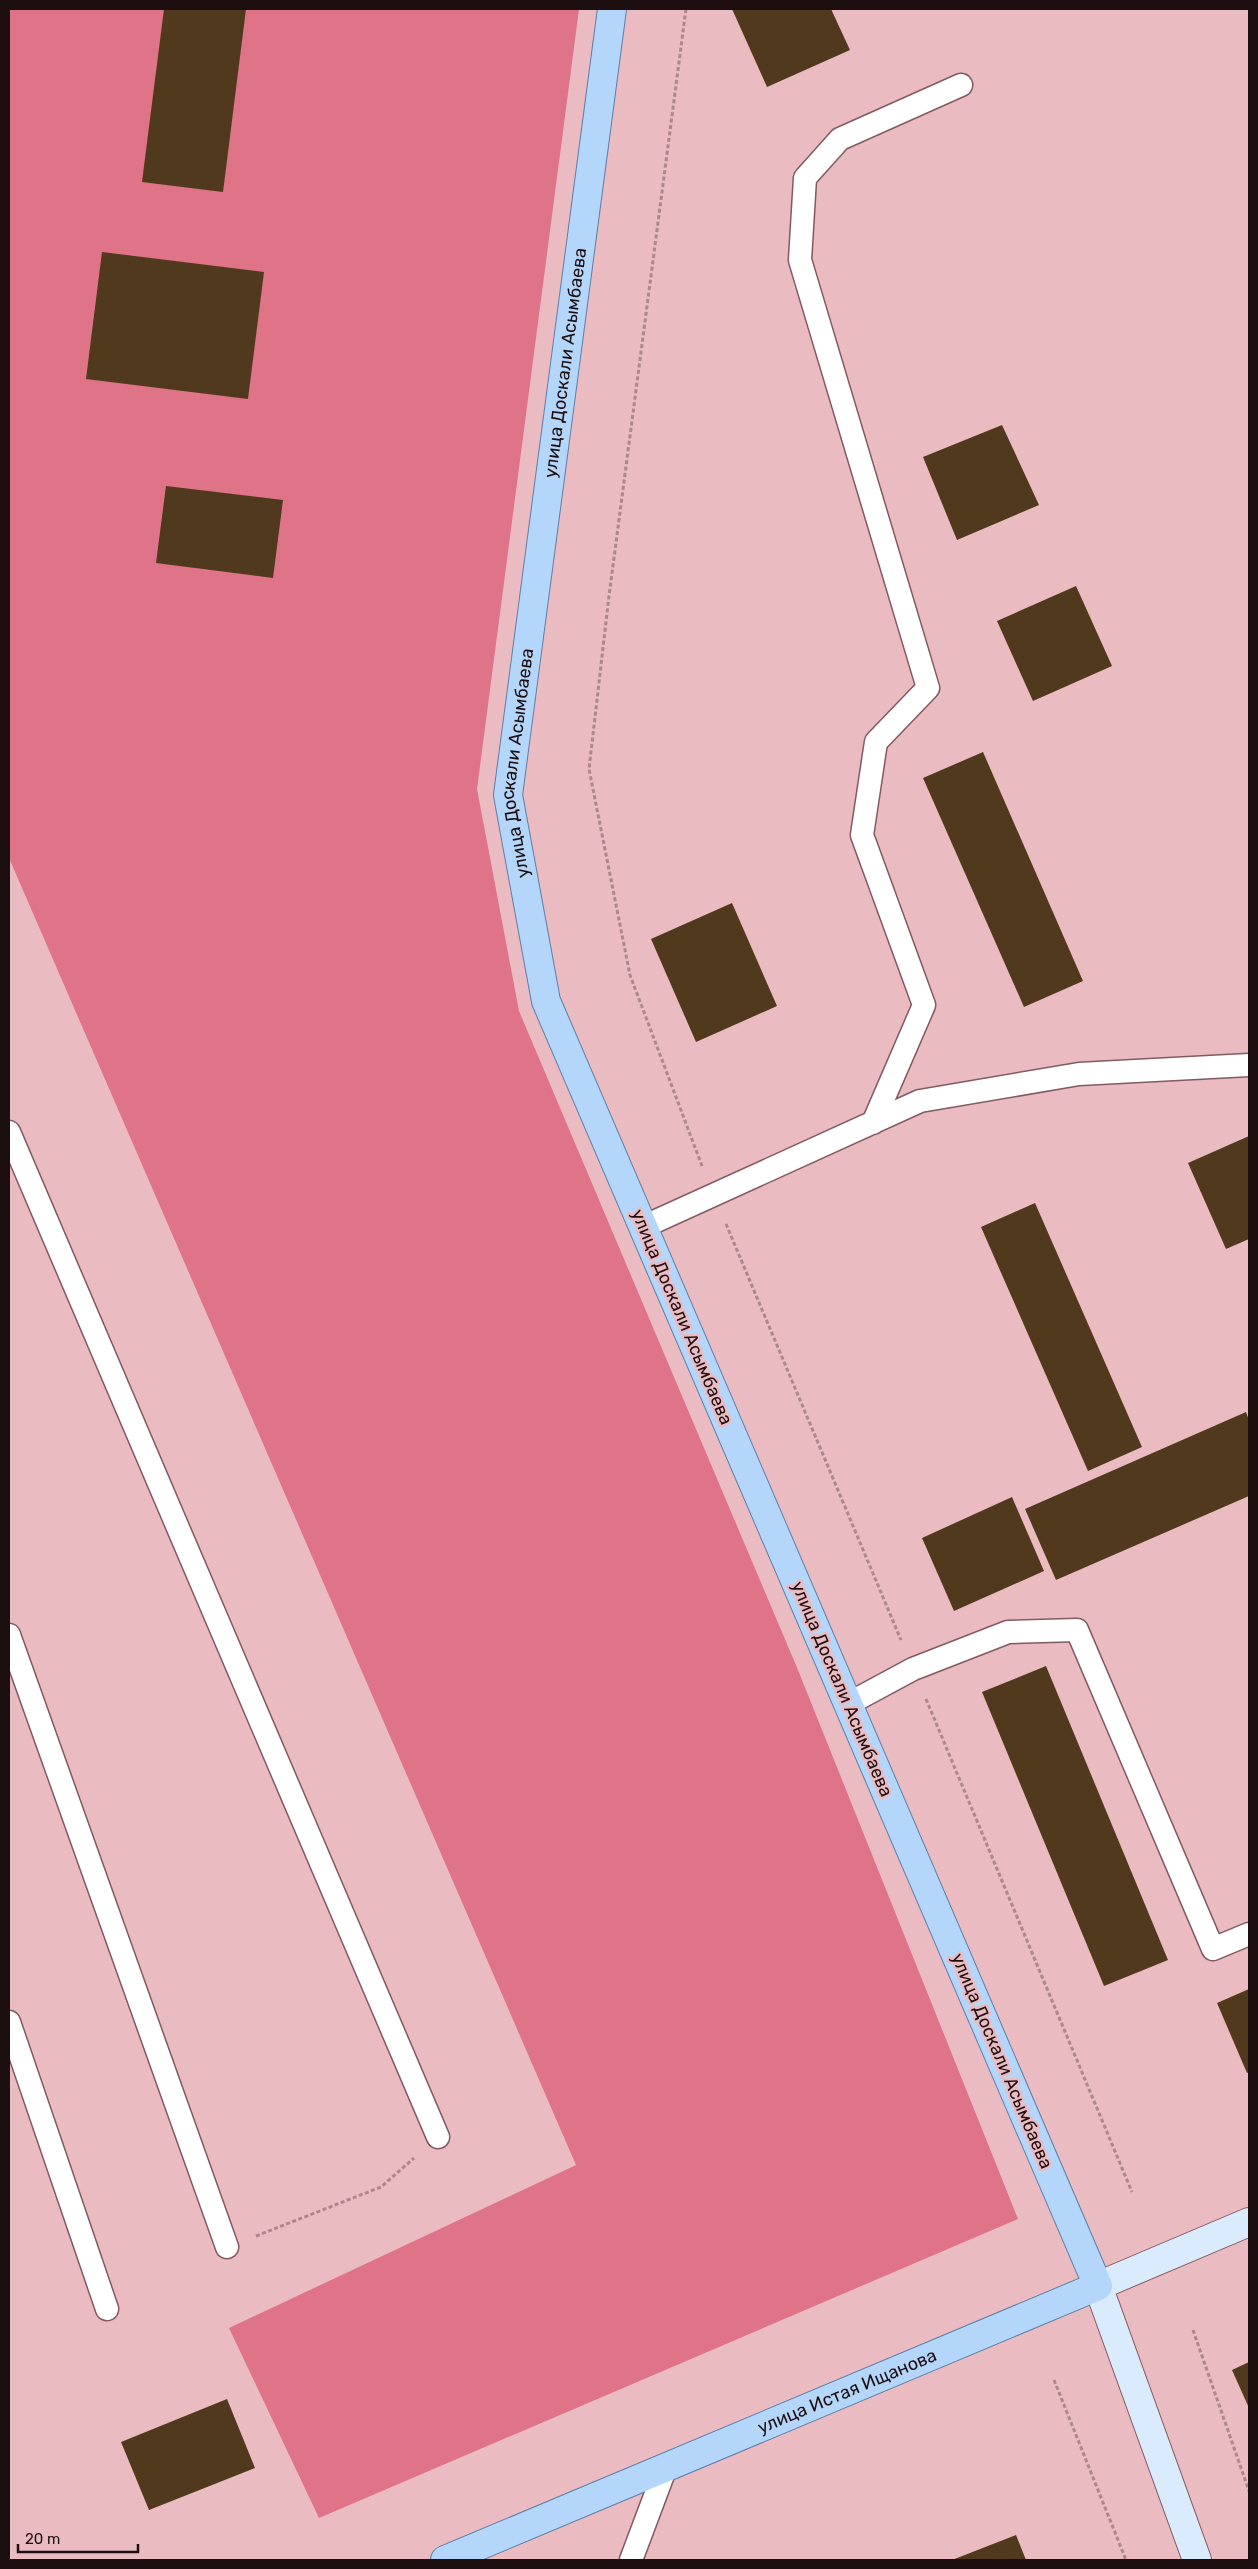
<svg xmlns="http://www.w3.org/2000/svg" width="1258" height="2569" font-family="Rubik,sans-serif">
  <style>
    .green { fill: #df7387 }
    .building { fill: #50391d }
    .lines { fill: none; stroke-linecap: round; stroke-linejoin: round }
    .lane-casing { stroke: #825a60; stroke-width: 25 }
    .secondary-casing { stroke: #825a60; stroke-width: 30 }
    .primary-casing { stroke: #5d7ea6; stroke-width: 30 }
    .path { stroke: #ac878b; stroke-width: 3; stroke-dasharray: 4 2.5; stroke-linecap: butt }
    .lane { stroke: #fff; stroke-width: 22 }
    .secondary { stroke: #d9ebfc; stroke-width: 28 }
    .primary { stroke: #b3d6fa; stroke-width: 28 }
    .labels { text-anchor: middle; stroke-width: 5; stroke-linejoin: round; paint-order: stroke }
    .street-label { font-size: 18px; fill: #1d0e10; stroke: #eabbc1 }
  </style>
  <rect width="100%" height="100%" fill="#eabbc1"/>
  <path class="green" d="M9 9H579L477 789 519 1011 798 1670 1018 2219 319 2518 229 2328 576 2165 9 858Z"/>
  <path class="building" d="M164 9H246L223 192 142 182Z
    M732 9H831L850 50 767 87Z
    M102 252 264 272 248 399 86 379Z
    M1002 425 1039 505 957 540 923 457Z
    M166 486 283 500 273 578 156 563Z
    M1076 586 1112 666 1033 701 997 621Z
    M983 752 1083 981 1024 1007 923 778Z
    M732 903 777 1006 696 1042 651 939Z
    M1249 1136V1239L1226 1249 1188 1163Z
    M1035 1203 1142 1447 1088 1471 981 1227Z
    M1246 1412 1249 1420V1496L1056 1580 1025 1509Z
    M1012 1497 1044 1571 954 1611 922 1538Z
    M1046 1666 1168 1960 1104 1986 982 1692Z
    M1249 1989V2072L1247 2073 1217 2003Z
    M1249 2362V2408L1232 2370Z
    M227 2399 255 2468 149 2510 121 2442Z
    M1016 2535 1026 2560H952Z"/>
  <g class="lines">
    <defs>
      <path id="lane" d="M873 1123 924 1005 862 835 876 742 928 688 800 260 805 178 840 139 961 85
        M9 1132 438 2137
        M643 1227 920 1101 1079 1074 1249 1065
        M9 1635 227 2247
        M848 1704 913 1669 1008 1632 1077 1630 1213 1949 1249 1934
        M9 2022 107 2309
        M631 2560 666 2467"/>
      <path id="secondary" d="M1197 2560 1098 2286 1249 2222"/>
      <g id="primary">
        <path id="s1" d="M445 2560 1098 2286 546 1001 508 795 612 9"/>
      </g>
    </defs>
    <use href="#lane" class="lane-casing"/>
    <use href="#secondary" class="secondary-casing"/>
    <use href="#primary" class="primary-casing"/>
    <path class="path" d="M686 9 609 596 589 769 630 975 702 1166
      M726 1224 901 1640
      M926 1699 1132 2192
      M256 2236 381 2187 414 2158
      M1193 2330 1249 2491
      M1054 2380 1126 2560"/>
    <use href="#lane" class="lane"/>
    <use href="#secondary" class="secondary"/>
    <use href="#primary" class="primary"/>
  </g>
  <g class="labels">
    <g class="street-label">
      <text dy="6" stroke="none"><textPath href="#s1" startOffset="2752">улица Доскали Асымбаева</textPath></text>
      <text dy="6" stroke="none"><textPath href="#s1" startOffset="2348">улица Доскали Асымбаева</textPath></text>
      <text transform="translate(682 1317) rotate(67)" y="6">улица Доскали Асымбаева</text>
      <text transform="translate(842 1689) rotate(67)" y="6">улица Доскали Асымбаева</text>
      <text transform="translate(1002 2061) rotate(67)" y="6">улица Доскали Асымбаева</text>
      <text dy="6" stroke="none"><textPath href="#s1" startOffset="436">улица Истая Ищанова</textPath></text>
    </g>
  </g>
  <rect width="1258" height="2569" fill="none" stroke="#1d0e10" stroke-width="20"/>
  <path d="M18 2544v8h120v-8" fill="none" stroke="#1d0e10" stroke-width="2.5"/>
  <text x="25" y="2544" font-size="15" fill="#1d0e10" stroke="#eabbc1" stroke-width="4" paint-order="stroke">20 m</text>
</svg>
